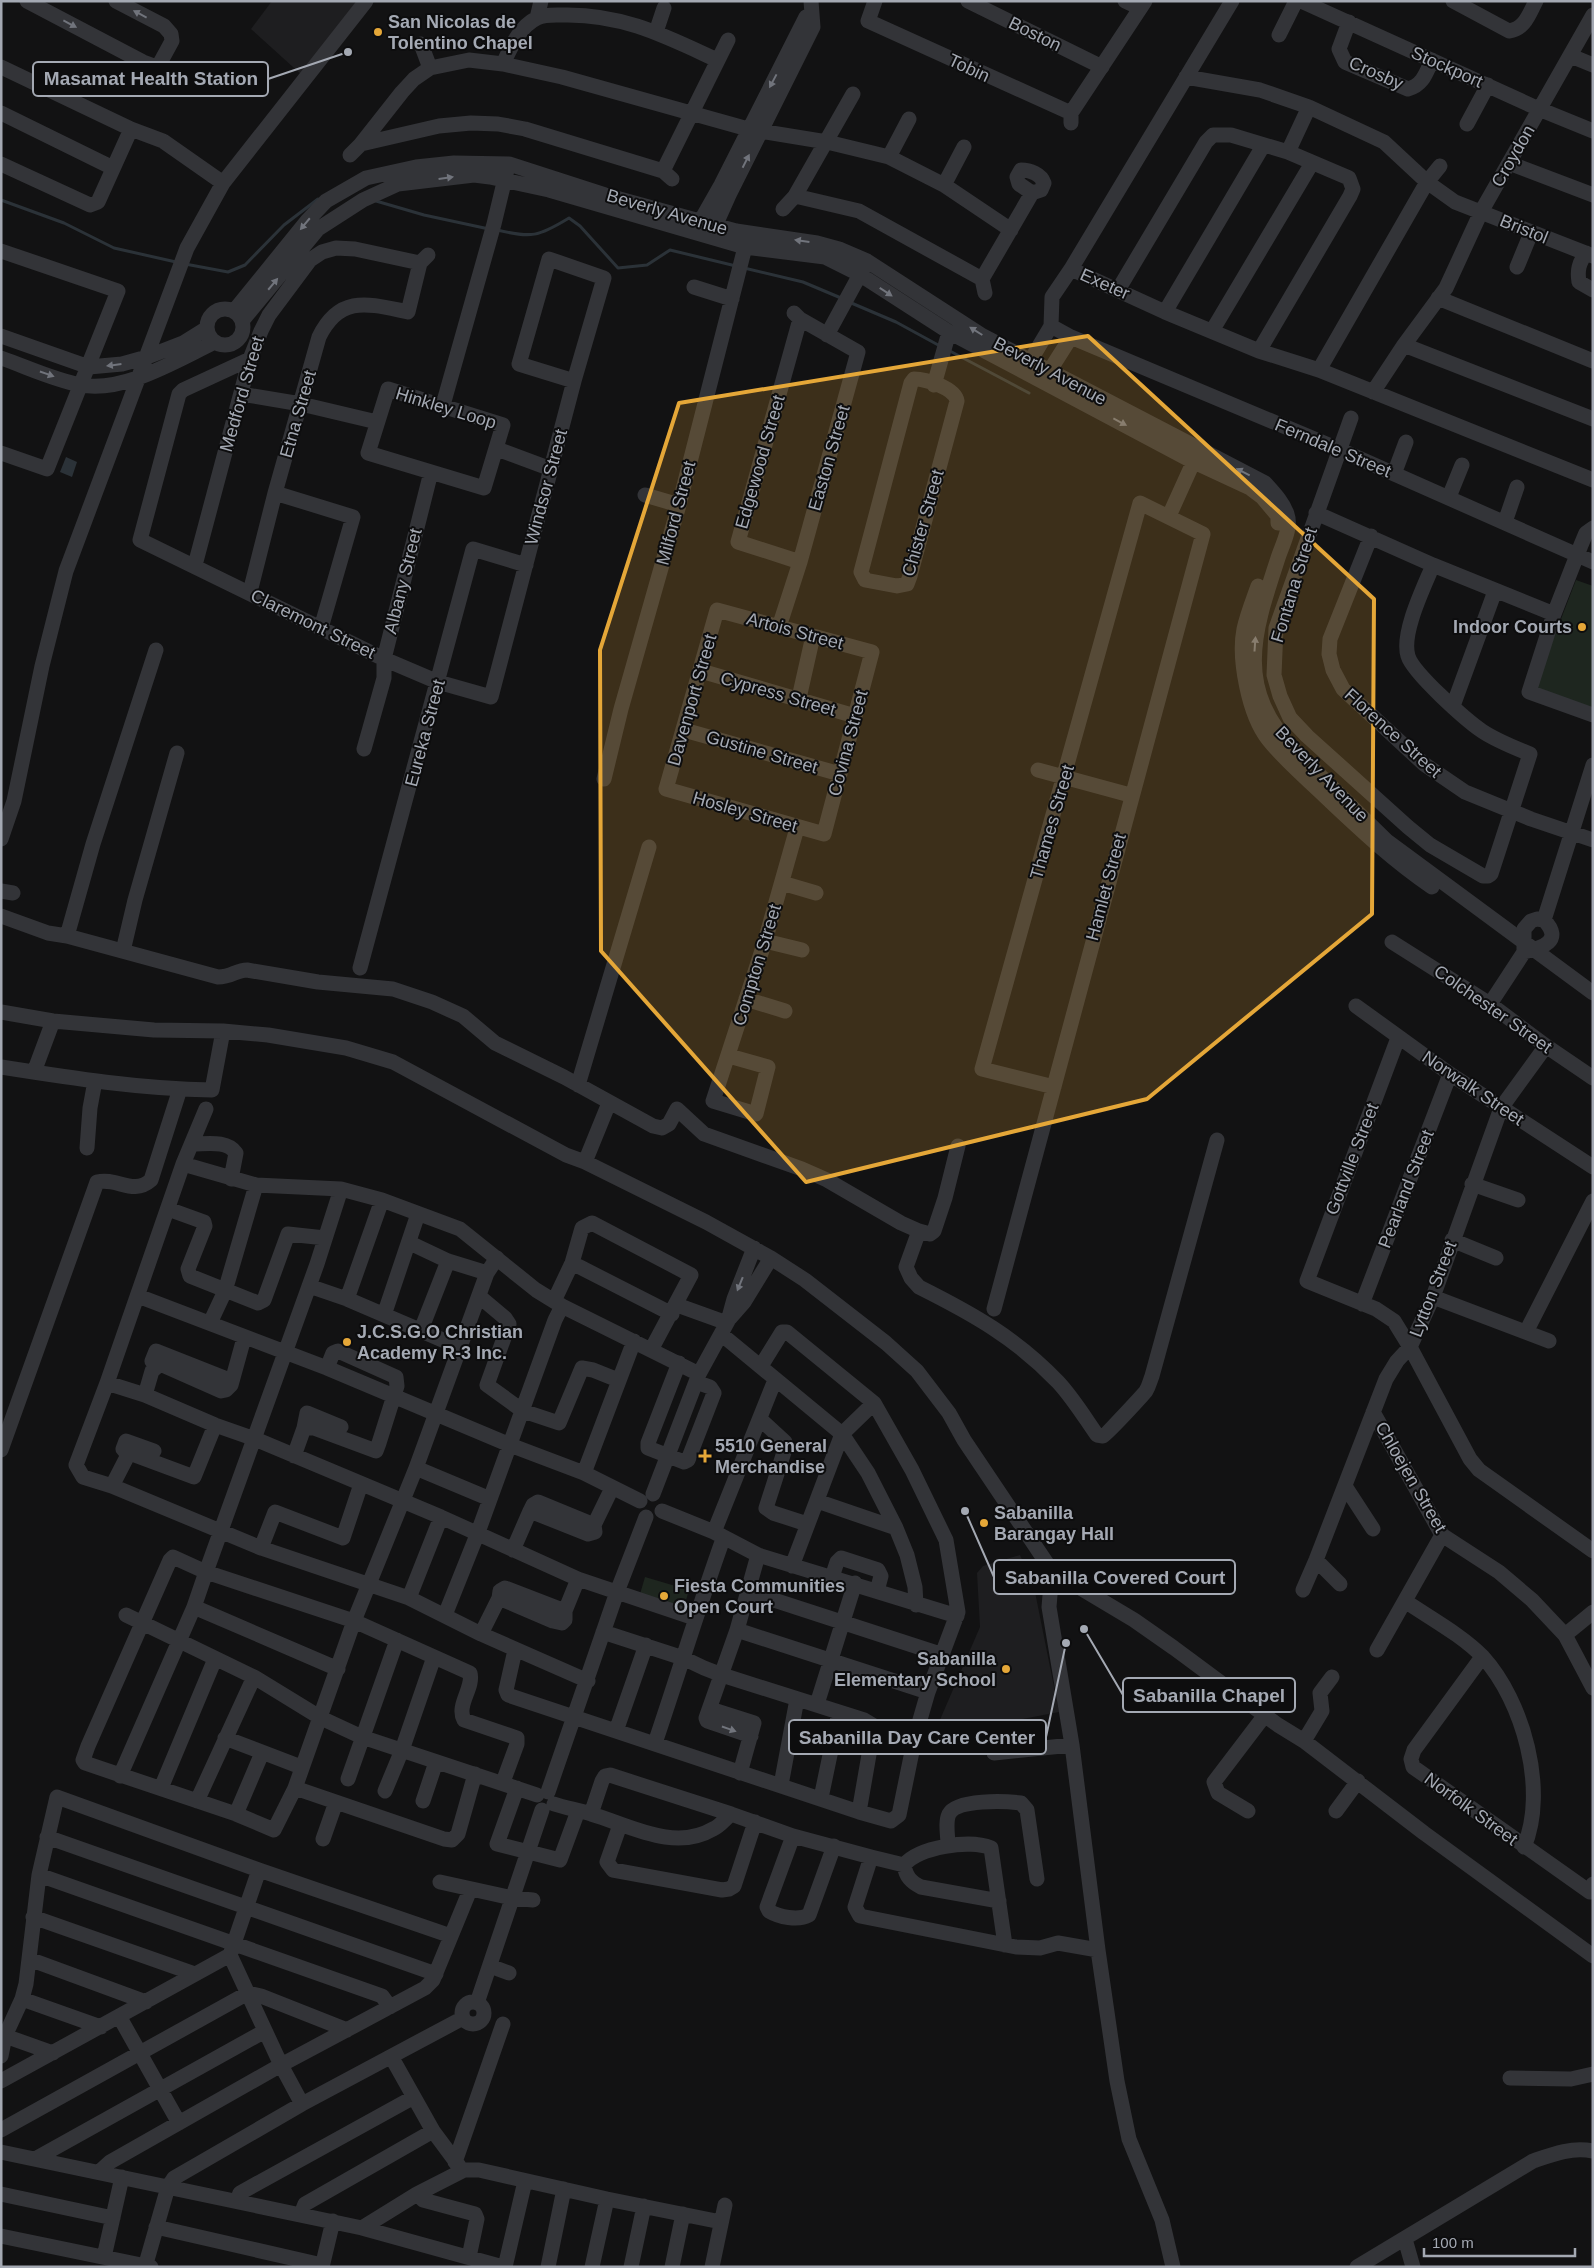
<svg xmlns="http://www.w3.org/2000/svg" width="1594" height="2268" font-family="Arial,sans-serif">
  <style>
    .built { fill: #1e1e20 }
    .green { fill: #1e261f }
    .water { fill: #2b3238 }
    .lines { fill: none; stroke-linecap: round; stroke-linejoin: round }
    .stream { stroke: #2b3238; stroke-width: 3 }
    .minor { stroke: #333438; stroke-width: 15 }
    .oneway { fill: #71747c }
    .marked { fill: #e5a738; fill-opacity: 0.2; stroke: #e5a738; stroke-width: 4; stroke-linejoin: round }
    .poi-dot { fill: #e5a738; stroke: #0d0d0e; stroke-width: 2 }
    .labels { text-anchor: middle; stroke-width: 4; stroke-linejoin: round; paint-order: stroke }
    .poi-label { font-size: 18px; font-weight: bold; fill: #a4a9b3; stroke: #0d0d0e; text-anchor: start }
    .street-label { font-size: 18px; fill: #a4a9b3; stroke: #0d0d0e }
    .leader { fill: none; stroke: #a4a9b3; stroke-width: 2 }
    .callout-dot { fill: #a4a9b3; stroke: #0d0d0e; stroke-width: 2 }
    .callout { fill: #0d0d0e; stroke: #a4a9b3; stroke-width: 2 }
    .callout-label { font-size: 19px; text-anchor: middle; font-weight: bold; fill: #a4a9b3 }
  </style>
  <rect width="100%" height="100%" fill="#121213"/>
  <path class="built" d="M272 1H363L304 77 251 29Z
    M1020 1555 1034 1587 1059 1712 933 1736 980 1627 977 1573 983 1566Z"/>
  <path class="green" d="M1576 580 1593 586V714L1533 692Z
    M645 1577 689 1590 682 1614 638 1601Z"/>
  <path class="water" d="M66 457 77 462 72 477 60 472Z"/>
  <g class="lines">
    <path class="stream" d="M1 200 64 223 114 248 176 262
      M376 201 424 215 489 229
      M497 230C532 238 538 237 569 218L580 226 618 268 647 265 670 250 736 266
      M185 264 228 272 245 265 284 225 318 199
      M744 268 803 282 841 298
      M849 302 896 322 940 346
      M948 350 1029 393"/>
    <path class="minor" d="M27 1 143 62 154 66 160 63 172 41 171 34 164 26 116 1
      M968 1 1102 67
      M1125 1 1140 8
      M1232 1 1071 269 1165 312 1259 351 1319 370 1593 480
      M1301 1 1539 109 1593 131
      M1453 1 1509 31C1525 29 1529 14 1536 1
      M537 18 541 1
      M868 21 1071 113
      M868 21 875 1
      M1349 22 1339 49 1345 62 1408 89C1423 85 1426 73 1432 60
      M656 32 664 8
      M1279 35 1296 1
      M421 44 430 68
      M1571 56 1593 65
      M503 64C511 47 519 27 537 18 545 14 555 15 564 15 623 14 665 36 717 60
      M1 67 131 129 163 141 223 183
      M1186 77 1260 90 1309 107 1384 142 1427 182 1455 202 1593 256
      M1 113 113 168
      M1071 123V113L1145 1
      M1467 124 1488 85
      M361 144 402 92 414 79 430 68 469 60 503 64 562 77 748 129 827 142 889 157 944 185 1011 230
      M1288 152 1309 107
      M350 155 361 144 439 126 471 123 498 124 525 129 663 171 672 179
      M889 157 909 119
      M1509 163 1593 195
      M1 164 90 205 98 202 131 129
      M663 171 728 40
      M944 185 964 147
      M795 196 853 94
      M783 209 795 196 859 211 982 279 985 293
      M696 229 721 185 806 17
      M712 233 729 195 813 27 811 1
      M1 251 118 291 47 469 1 453
      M1586 253C1579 263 1577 270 1579 282L1593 290
      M1517 267 1531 233
      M982 279 1032 193 1041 190 1044 183C1041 174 1030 170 1021 170L1017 177 1019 184 1032 193
      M694 287 732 299
      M1118 290 1206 142 1213 135H1231L1288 152 1349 178 1353 189 1350 196 1259 351
      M1438 298 1593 361
      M207 327a18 18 0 1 1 36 0a18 18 0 1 1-36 0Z
      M234 311 307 221 326 201 366 178 416 167 454 163 509 164 605 195 736 231 817 243 839 249 867 261 983 336 1265 483C1273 492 1283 502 1287 514 1292 528 1282 545 1278 558 1253 634 1234 688 1296 752L1387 841 1593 993
      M1165 312 1263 146
      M794 313 800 319 858 352
      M242 321 318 229 363 200 398 184 474 175 490 177 549 190 745 247 825 257 859 274 949 332 1194 462 1250 488 1262 497 1278 516V523
      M1051 326 1052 297 1071 269
      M1212 331 1312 163
      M827 335 864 267
      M1 336 89 367 122 364 147 357 183 343 207 328
      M1404 345 1593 419
      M1 358C27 367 54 380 81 385 124 393 177 360 215 342
      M250 359 183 390 179 394 140 540 384 659 438 682 491 697 574 381 604 278 549 259 519 364 574 381
      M1026 368 1051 326 1071 337 1338 449 1593 562
      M1319 370 1427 182 1440 166
      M1045 378 1071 337
      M914 379C926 379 955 388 957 401L910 576 907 584 897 586 865 580 861 572 911 383Z
      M934 385 949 332
      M388 389 503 425 484 488 368 453Z
      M1373 392 1404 345 1446 288 1481 212 1593 15
      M241 394 301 404 377 422
      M443 405 494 224 507 170
      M1351 418 1276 628 1274 675 1280 696 1290 718 1307 736 1408 827 1430 845 1483 876H1488L1491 874 1530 754C1513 747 1497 741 1482 731 1466 720 1413 673 1408 656 1401 633 1424 587 1433 565
      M497 449 551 469
      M1394 474 1406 442
      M275 493 353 517 321 628
      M645 495 679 505
      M1449 497 1462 465
      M1316 513 1433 565 1554 614
      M1169 516 1197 454
      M1505 522 1517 487
      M1593 528 1586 533 1581 545 1554 614 1529 692 1593 715
      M1371 536 1330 639 1329 654 1333 670 1343 689 1424 764 1465 792 1531 819 1593 840
      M800 562 738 542 800 319
      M195 565 250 359 261 331 269 315 310 260 322 252 336 248 355 249 420 263
      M1258 586C1253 600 1247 615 1244 629 1238 659 1249 715 1268 739 1286 762 1310 781 1330 801 1364 833 1394 861 1432 887
      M250 592 275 493 319 337C340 294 369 304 408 312L420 263 428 255
      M717 610 872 652 824 834 666 789Z
      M779 627 800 562 858 352
      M701 671 855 716
      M799 698 813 636
      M1453 706 1495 591
      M684 730 840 774
      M364 749 384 678V659L431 472
      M1038 770 1130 795
      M604 779 621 709 679 505 745 247
      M1 839 14 801 42 666 66 571 187 248 223 183 366 1
      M782 883 816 893
      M1 891 13 893
      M1 916 48 933 67 936 218 977C232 977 236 970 247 970L318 982 393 989 432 1002 463 1016 495 1043 564 1077 653 1126 662 1128 669 1124 677 1109 704 1134 802 1169 827 1180 901 1223 919 1231 930 1234 934 1231 945 1198 958 1146
      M1537 919 1544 920C1564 941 1542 948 1524 952V929L1531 921Z
      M1544 920 1593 765
      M67 936 93 844 156 650
      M765 941 802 950
      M1392 942 1490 1004 1546 1046 1593 1078
      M123 951 135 900 177 753
      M360 968 473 549 526 565
      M746 999 785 1011
      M1490 1004 1524 952
      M1356 1006 1450 1074 1593 1167
      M1 1012 53 1021 154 1030 223 1031 268 1035 346 1048 393 1062 566 1155 585 1162 706 1222 771 1258 805 1280 886 1343 917 1371 949 1413 964 1440 1052 1571 1134 1620 1174 1648 1278 1725 1304 1741 1424 1833 1593 1956
      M1398 1038 1307 1281 1376 1309 1394 1321 1410 1347 1470 1459 1479 1470 1593 1551
      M729 1056 768 1067 756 1114 713 1101 765 941 797 828
      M1 1067C71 1078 141 1089 212 1090L223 1031
      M34 1072 53 1021
      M578 1085 649 847
      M206 1109 183 1164 107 1383 76 1465 83 1477 112 1486 261 1548 409 1598 481 1634 588 1681
      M193 1144C207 1144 227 1140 236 1153L231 1179
      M87 1148 90 1108 95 1081
      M585 1162 609 1103
      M183 1164 256 1185 341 1189 382 1200 460 1229 536 1290 562 1306 699 1374
      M1472 1184 1518 1200
      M341 1189 317 1264 206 1572 173 1557 170 1560 88 1746 83 1760 85 1763 236 1814 274 1830 295 1788 354 1621 416 1468 487 1273 497 1258
      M168 1209 204 1222 205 1226 188 1269 190 1276 258 1303 264 1300 288 1234 325 1238
      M919 1231 906 1267 911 1278 919 1287C973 1314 1016 1338 1058 1382 1073 1398 1085 1418 1097 1435L1103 1436C1106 1435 1143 1395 1146 1391 1149 1386 1150 1381 1152 1376L1217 1140
      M1452 1240 1496 1258
      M410 1243 448 1261 487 1273
      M572 1263 672 1314
      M309 1286 347 1299 459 1347
      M138 1296 327 1368 510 1445 584 1473 640 1501
      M480 1297 505 1318 509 1324 487 1385 523 1411 559 1423 582 1368 593 1370 618 1380
      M1433 1297 1549 1341
      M347 1299 382 1200
      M554 1301 572 1263 582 1228 592 1223 691 1275 651 1350
      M1362 1304 1450 1074
      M677 1305 727 1323
      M994 1309C1064 1051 1131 792 1203 534L1140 503 982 1069 1054 1087
      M384 1315 418 1214
      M730 1318 744 1302 771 1258
      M210 1323 225 1291 256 1185
      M421 1330 448 1261
      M1526 1332 1593 1201
      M721 1334 842 1434 868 1473 896 1528 907 1555 915 1587 916 1605
      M679 1363 648 1443V1448L684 1462 688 1460 714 1393 710 1387 696 1382
      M156 1366 152 1361 156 1351 232 1381
      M107 1383 145 1395 215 1425 255 1439 441 1517 578 1579 694 1618
      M145 1395 152 1371 160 1364 221 1391 226 1390 231 1385 244 1338
      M1373 1412 1442 1535 1499 1572 1532 1600 1565 1635 1593 1688
      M760 1419 785 1442 786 1446 766 1508 773 1513 807 1524
      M304 1428 307 1413 341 1427
      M1 1450 97 1182C117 1177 133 1196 151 1180L180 1089
      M128 1455 123 1449 126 1441 154 1451
      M294 1456 304 1428H314L376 1451 379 1443 397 1386 396 1377 338 1351 333 1353 327 1368
      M416 1468 490 1499
      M584 1473 634 1341
      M112 1486 128 1455 132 1454 194 1477 215 1425
      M1345 1486 1373 1529
      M653 1494 699 1374 728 1321 734 1299 754 1248
      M817 1501 896 1528
      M538 1502 594 1525 595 1532 588 1534 530 1511 533 1505Z
      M662 1511 714 1532 758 1555 957 1616
      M594 1525 612 1488
      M714 1532 775 1380
      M261 1548 275 1512 343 1538 361 1484
      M513 1550 530 1511
      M1316 1560 1340 1584
      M792 1566 842 1434 874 1403
      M1052 1571 1049 1607 1072 1745 1098 1950 1117 2081 1129 2139 1162 2220 1173 2267
      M832 1577 837 1562 841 1558 878 1570 881 1576 877 1591
      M505 1588 565 1611V1620L562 1623 553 1621 499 1598 500 1591Z
      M1303 1590 1316 1560 1386 1379 1397 1361 1410 1347 1433 1297 1501 1108 1546 1046
      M749 1592 943 1655
      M409 1598 441 1517
      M1405 1601C1430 1618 1463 1636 1483 1657 1523 1701 1548 1790 1524 1847
      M194 1607 206 1572 354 1621 470 1673C474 1688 456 1705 464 1720L517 1738V1744L503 1782
      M565 1611 578 1579
      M126 1615 254 1677 321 1718 362 1737 537 1795
      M445 1615 477 1535 555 1320 562 1306
      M737 1630 928 1692
      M603 1632 683 1658 704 1668 722 1675 864 1720 874 1726 915 1737
      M481 1634 499 1598
      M1565 1635 1593 1612
      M515 1650 506 1690 508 1695 859 1812 891 1821 899 1815 915 1737 928 1692 958 1612 946 1540 912 1470 874 1403 787 1332H782L761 1366
      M1377 1650 1442 1535
      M1482 1657 1414 1750 1411 1759 1413 1767 1590 1892 1593 1884
      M817 1704 855 1583
      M710 1709 754 1723 740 1773
      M616 1731 646 1645
      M751 1736 707 1721 706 1718 737 1630 758 1555
      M225 1738 301 1767
      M1304 1741 1322 1711 1320 1693 1332 1677
      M655 1743C678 1675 699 1606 723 1539
      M994 1753 1072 1745
      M120 1776 194 1607 338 1669
      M348 1779 397 1640
      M781 1785 797 1699
      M161 1788 215 1659
      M295 1788 444 1839 452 1840 458 1834 475 1774
      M517 1788 497 1844 560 1860 578 1811
      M385 1791 402 1750 434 1657
      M548 1792 617 1592 646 1517
      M821 1798 839 1712
      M197 1801 254 1677
      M423 1801 436 1762
      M554 1804C566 1808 579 1810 591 1814 629 1825 674 1852 713 1829 720 1826 725 1819 731 1814L793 1836 871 1857
      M1248 1811 1218 1793 1214 1782 1265 1715
      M1336 1811 1358 1781
      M859 1812 874 1726
      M236 1814 262 1753
      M591 1814 602 1781 605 1776 610 1775 731 1814
      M620 1825 607 1862 613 1870 722 1890 729 1889 734 1886 755 1822
      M793 1836 767 1907 769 1911C779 1917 798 1921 809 1915L834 1846
      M47 1837 436 1974
      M323 1839 336 1802
      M948 1845C948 1836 945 1822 949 1814 957 1799 1005 1801 1021 1803L1027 1810 1037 1879
      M904 1865C906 1877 911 1882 921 1887L999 1901
      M259 1870 230 1955 281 2065 302 2104
      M39 1875 382 1996 390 2007
      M440 1882 512 1898 533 1900
      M33 1917 195 1974
      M1005 1945 991 1848C970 1839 919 1847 904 1865L871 1857 855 1907 860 1916 1016 1947 1040 1948 1058 1943 1098 1950
      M29 1959 146 2002
      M490 1966 509 1973
      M22 1999 101 2027
      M462 2013a11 11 0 1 1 22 0a11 11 0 1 1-22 0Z
      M477 2003 542 1810
      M119 2016 179 2123
      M5 2036 53 2053
      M1 2056 5 2036 22 1999 26 1984 39 1875 57 1797 259 1870 451 1936
      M392 2058 433 2131 459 2166
      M1510 2078 1571 2079 1593 2074
      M1 2081 230 1955
      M1 2130 248 1993 261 1996 347 2030
      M1 2152 362 2228 417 2194 464 2170H479L607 2199 721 2222
      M35 2159 265 2031
      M455 2162 503 2024
      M99 2172 110 2162 281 2065 425 1988 433 1980 470 1890
      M1 2194 113 2218
      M417 2194 423 2200 475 2214 477 2219 469 2257
      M237 2201 240 2193 414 2097
      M301 2214 305 2204 433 2131
      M156 2227 322 2265
      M362 2228 503 2267
      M1 2236 151 2267
      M1405 2239 1413 2267
      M104 2257 122 2177
      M145 2267 168 2187 174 2178 302 2104 463 2018
      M322 2267 333 2221
      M505 2267 525 2181
      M548 2267 564 2189
      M592 2267 607 2199
      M631 2267 644 2206
      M672 2267 683 2214
      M712 2267 725 2205
      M1357 2267 1533 2161C1553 2154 1571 2147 1593 2151"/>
  </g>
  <defs><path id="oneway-solid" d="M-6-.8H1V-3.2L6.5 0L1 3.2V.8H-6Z" transform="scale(1.25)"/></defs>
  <g class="oneway">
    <use href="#oneway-solid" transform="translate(140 14) rotate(-152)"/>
    <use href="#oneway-solid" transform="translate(70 24) rotate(28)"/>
    <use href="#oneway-solid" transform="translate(773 81) rotate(118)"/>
    <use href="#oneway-solid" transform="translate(746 161) rotate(-63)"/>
    <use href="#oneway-solid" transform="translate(446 178) rotate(-8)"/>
    <use href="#oneway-solid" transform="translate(305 224) rotate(130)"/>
    <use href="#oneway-solid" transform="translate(802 241) rotate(-172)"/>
    <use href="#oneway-solid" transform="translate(273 284) rotate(-50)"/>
    <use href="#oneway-solid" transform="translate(886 292) rotate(33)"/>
    <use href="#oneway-solid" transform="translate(976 331) rotate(-148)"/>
    <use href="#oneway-solid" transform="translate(114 365) rotate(173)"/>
    <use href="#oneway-solid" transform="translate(47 374) rotate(19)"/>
    <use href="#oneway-solid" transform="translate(1120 422) rotate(28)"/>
    <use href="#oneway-solid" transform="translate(1243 472) rotate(-153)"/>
    <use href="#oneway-solid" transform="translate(1255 644) rotate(-86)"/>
    <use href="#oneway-solid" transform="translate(740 1284) rotate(112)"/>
    <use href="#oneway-solid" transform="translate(729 1729) rotate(19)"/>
  </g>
  <path class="marked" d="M1088 336 1374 599 1372 914 1147 1099 806 1182 601 951 600 650 679 403Z"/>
  <g class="poi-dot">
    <circle cx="378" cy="32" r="5"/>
    <circle cx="1582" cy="627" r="5"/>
    <circle cx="347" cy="1342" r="5"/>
    <path d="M702.5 1448.5h5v5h5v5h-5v5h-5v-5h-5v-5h5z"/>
    <circle cx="984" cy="1523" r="5"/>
    <circle cx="664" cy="1596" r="5"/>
    <circle cx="1006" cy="1669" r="5"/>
  </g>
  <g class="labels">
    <g class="poi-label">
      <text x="388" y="28">San Nicolas de<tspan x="388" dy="21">Tolentino Chapel</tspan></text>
      <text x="1572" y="633" text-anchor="end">Indoor Courts</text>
      <text x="357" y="1338">J.C.S.G.O Christian<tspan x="357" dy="21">Academy R-3 Inc.</tspan></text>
      <text x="715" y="1452">5510 General<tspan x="715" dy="21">Merchandise</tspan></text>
      <text x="994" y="1519">Sabanilla<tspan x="994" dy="21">Barangay Hall</tspan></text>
      <text x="674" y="1592">Fiesta Communities<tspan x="674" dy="21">Open Court</tspan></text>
      <text x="996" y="1665" text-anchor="end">Sabanilla<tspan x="996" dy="21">Elementary School</tspan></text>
    </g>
    <g class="street-label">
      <text transform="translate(1035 34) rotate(26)" y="6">Boston</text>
      <text transform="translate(1447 67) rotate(24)" y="6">Stockport</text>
      <text transform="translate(969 68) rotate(25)" y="6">Tobin</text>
      <text transform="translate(1376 73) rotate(24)" y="6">Crosby</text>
      <text transform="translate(1513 156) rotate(-60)" y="6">Croydon</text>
      <text transform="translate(667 212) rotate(16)" y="6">Beverly Avenue</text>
      <text transform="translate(1524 229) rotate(22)" y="6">Bristol</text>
      <text transform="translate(1105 284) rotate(24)" y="6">Exeter</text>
      <text transform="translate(1050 371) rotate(28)" y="6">Beverly Avenue</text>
      <text transform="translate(242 394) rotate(-74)" y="6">Medford Street</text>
      <text transform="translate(446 408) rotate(17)" y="6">Hinkley Loop</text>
      <text transform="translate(298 414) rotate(-74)" y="6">Etna Street</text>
      <text transform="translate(1333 448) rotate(23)" y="6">Ferndale Street</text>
      <text transform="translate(829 458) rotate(-74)" y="6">Easton Street</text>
      <text transform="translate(760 462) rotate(-74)" y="6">Edgewood Street</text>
      <text transform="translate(546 487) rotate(-75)" y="6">Windsor Street</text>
      <text transform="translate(676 513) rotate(-75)" y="6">Milford Street</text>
      <text transform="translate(923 523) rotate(-74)" y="6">Chister Street</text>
      <text transform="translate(403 581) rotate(-76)" y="6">Albany Street</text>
      <text transform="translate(1294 585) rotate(-73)" y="6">Fontana Street</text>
      <text transform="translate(313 624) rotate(26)" y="6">Claremont Street</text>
      <text transform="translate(795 631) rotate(15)" y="6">Artois Street</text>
      <text transform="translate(778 694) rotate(16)" y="6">Cypress Street</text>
      <text transform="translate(692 700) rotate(-74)" y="6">Davenport Street</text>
      <text transform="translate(425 733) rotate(-75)" y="6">Eureka Street</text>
      <text transform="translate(1393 733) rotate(42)" y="6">Florence Street</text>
      <text transform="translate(848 743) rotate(-75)" y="6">Covina Street</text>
      <text transform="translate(762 752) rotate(16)" y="6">Gustine Street</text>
      <text transform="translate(1322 774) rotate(46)" y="6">Beverly Avenue</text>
      <text transform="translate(745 812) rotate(16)" y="6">Hosley Street</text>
      <text transform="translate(1052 822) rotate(-74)" y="6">Thames Street</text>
      <text transform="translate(1106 887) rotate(-75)" y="6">Hamlet Street</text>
      <text transform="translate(757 965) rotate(-73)" y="6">Compton Street</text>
      <text transform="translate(1493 1009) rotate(35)" y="6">Colchester Street</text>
      <text transform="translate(1473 1088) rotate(34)" y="6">Norwalk Street</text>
      <text transform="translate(1352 1159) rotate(-69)" y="6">Gottville Street</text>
      <text transform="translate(1406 1189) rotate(-69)" y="6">Pearland Street</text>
      <text transform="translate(1433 1289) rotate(-69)" y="6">Lytton Street</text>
      <text transform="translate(1411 1477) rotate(60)" y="6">Chloejen Street</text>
      <text transform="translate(1471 1809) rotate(36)" y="6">Norfolk Street</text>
    </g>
  </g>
  <path class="leader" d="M348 52L268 79M965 1511L994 1577M1084 1629L1123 1695M1066 1643L1046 1737"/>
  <g class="callout-dot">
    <circle cx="348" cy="52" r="5"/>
    <circle cx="965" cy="1511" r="5"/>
    <circle cx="1084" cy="1629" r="5"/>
    <circle cx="1066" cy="1643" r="5"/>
  </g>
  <g class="callout">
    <rect x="33" y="62" width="235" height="34" rx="5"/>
    <rect x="994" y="1560" width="241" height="34" rx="5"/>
    <rect x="1123" y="1678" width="172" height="34" rx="5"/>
    <rect x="789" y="1720" width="257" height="34" rx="5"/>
  </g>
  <g class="callout-label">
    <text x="151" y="85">Masamat Health Station</text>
    <text x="1115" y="1584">Sabanilla Covered Court</text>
    <text x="1209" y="1702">Sabanilla Chapel</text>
    <text x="917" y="1744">Sabanilla Day Care Center</text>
  </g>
  <rect width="1594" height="2268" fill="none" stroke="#a4a9b3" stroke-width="5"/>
  <path d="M1424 2248v8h151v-8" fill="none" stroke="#a4a9b3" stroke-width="2.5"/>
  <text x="1432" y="2248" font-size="15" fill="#a4a9b3" stroke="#0d0d0e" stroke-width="4" paint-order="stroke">100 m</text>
</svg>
